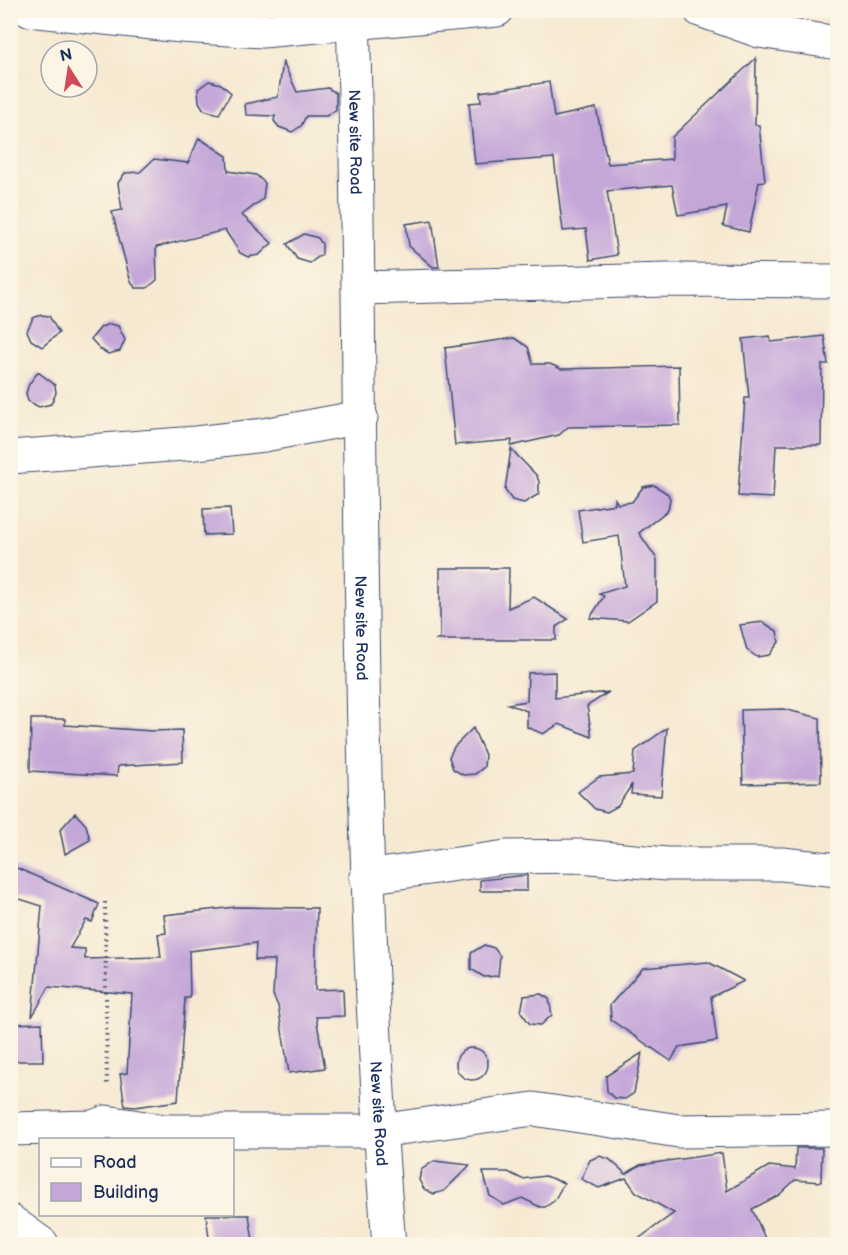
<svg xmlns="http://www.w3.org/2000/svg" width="848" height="1255" font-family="'Balsamiq Sans',sans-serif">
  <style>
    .building { fill: #c4a7d9 }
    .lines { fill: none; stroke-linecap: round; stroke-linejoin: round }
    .minor-casing { stroke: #3c4b6f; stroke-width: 35 }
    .path { stroke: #3c4b6f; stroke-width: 4; stroke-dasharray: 1.5 4.5; stroke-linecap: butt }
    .minor { stroke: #fff; stroke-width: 33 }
    .labels { text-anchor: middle; stroke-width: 4.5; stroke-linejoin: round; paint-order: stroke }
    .street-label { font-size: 16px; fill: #1b2f5e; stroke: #fcf5e5 }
  </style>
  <rect width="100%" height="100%" fill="#fcf5e5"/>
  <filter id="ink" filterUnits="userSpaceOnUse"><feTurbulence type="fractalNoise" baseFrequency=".0167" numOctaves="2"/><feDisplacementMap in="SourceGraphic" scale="12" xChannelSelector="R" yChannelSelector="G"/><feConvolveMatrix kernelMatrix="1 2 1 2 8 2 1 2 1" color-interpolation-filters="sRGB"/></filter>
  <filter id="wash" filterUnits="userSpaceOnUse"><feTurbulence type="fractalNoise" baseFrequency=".008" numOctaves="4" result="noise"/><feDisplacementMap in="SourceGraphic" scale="24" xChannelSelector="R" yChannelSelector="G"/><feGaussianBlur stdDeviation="1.35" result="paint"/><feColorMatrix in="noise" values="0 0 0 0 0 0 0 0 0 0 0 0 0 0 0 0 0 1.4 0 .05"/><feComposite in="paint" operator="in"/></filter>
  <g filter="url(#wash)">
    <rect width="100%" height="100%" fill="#f6e9d1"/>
    <g id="blocks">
      <path class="building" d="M756 58 755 125H759L765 181 759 182 749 232 723 226 727 207 678 215 672 185 607 191 617 255 590 260 586 229 563 231 554 158 475 164 469 103 481 102 480 92 549 82 554 117 596 108 608 164 672 159V137Z
        M283 62 297 92 328 88 336 93V110L326 116H306L301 126 292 132 279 127 274 121 275 116 246 115 245 104 278 97Z
        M209 81 221 84 231 93 219 114 204 110 199 102 198 89Z
        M199 138 227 156 228 171 256 175 265 183 263 199 242 215 272 243 259 255 248 257 240 253 225 230 156 247 157 280 147 288H135L130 279 112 212 122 210 118 183 125 173 140 172 154 159 188 163Z
        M432 220 439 267H433L409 246 406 224Z
        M304 234 318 238 322 244V254L310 263 297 259 287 244Z
        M41 315 49 316 59 333 42 347 31 340 27 331 33 318Z
        M110 324 118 326 125 340 120 351 108 354 100 349 91 339 101 327Z
        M770 336 771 342 824 336 828 364H822L821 445H776L773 498 738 496 745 398H749L743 339Z
        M514 338 528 347 533 364H550L561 369 679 366 680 425 568 427 559 435 511 446 512 440 455 445 445 348Z
        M38 372 55 385 56 393 51 404 39 407 28 401 26 393 29 384Z
        M511 449 537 476 539 482V494L524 503 512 500 505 490Z
        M654 485 668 494 670 499 668 510 639 533 657 559V601L628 621 590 618 604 596 599 594 625 586 619 536 583 542 578 510 615 504V499L618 504 632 502 643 487Z
        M230 508 232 534 204 535 203 509Z
        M440 568H509L508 608 534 597 568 619 556 627V640H435L440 638Z
        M763 622 777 631 779 642 769 655 757 657 747 650 740 625Z
        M555 672V698L609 692 587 706 592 737 559 724 543 734 527 727V711L508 704 527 701 528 673Z
        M783 709 820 718 821 782 743 784 741 710Z
        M31 719H65V725L152 731 182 730 183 762 118 766 117 776 30 771Z
        M473 728 485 755 484 767 475 774 463 775 453 769 449 757 454 747Z
        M667 728 661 796 631 794 632 784 618 806 607 812 595 809 578 792 599 777 633 774 635 751Z
        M75 813 86 825 90 840 65 854 60 830Z
        M10 865 99 904 92 922 86 920 70 948 85 949V959L161 957 158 934 166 933 164 915 236 907 317 908 315 990 343 989 344 1016 316 1017 325 1068 289 1073 278 1006 273 995 275 960H255L256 943 189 951 190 998H185L178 1101 135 1107 125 1106 120 1074 127 1073 132 994 49 987 32 1017 42 906 10 896Z
        M527 875V891H480V880Z
        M484 945 494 948 500 956 498 976 484 977 471 969V953Z
        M708 962 744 981 711 997 717 1041 679 1047 671 1061 611 1020 610 1005 643 968Z
        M541 994 549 999 552 1015 541 1025 530 1024 521 1012 524 996Z
        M42 1023 43 1061H12L11 1024Z
        M456 1064a16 16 0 1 1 32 0a16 16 0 1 1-32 0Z
        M642 1053 634 1093 625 1099 614 1098 607 1091 606 1076Z
        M796 1148H822L821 1182 795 1180 779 1195 752 1209 768 1245H630L674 1213 636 1192 626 1178 599 1188 581 1179 590 1160 599 1156 609 1159 626 1174 640 1165 722 1153 727 1191 769 1166 795 1169Z
        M434 1161 470 1165 444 1191 434 1194 424 1189 419 1180 421 1170Z
        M483 1172H508L522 1179 545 1176 564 1183 554 1201 545 1207H540L522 1198 504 1205 490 1196Z
        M206 1215H249L253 1241 210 1245Z"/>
    </g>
  </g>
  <g filter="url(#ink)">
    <use href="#blocks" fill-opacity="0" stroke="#3c4b6f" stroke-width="1.5"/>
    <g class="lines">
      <defs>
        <g id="minor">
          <path d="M29 10 181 26 262 31 497 10"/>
          <path id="s1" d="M353 10C364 422 354 834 389 1244"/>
          <path d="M700 10 759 31 838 43"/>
          <path d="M359 288 667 280 838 281"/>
          <path d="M10 457 196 443 264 435 361 417"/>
          <path d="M366 877 506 857 581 856 666 864H782L838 870"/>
          <path d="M10 1129 93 1127 106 1122 165 1131H379L533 1109 679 1131 838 1129"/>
          <path d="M10 1221 42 1244"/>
        </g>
      </defs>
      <use href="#minor" class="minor-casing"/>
      <path class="path" d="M105 902 107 1088"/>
      <use href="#minor" class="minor"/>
    </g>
  </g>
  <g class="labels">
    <g class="street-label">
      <text dy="6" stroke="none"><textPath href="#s1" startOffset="132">New site Road</textPath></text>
      <text dy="6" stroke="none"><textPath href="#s1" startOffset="618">New site Road</textPath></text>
      <text dy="6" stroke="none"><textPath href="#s1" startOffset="1104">New site Road</textPath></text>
    </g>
  </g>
  <rect width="848" height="1255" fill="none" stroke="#fcf5e5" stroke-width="36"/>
  <rect x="39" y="1138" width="195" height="78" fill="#fcf5e5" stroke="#a2a6af" stroke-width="1.5"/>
  <rect x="51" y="1158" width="30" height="9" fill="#ffffff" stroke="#a2a6af" stroke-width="1.5"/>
  <text x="93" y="1168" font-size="18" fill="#1b2f5e">Road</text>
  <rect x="51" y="1183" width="30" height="18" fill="#c4a7d9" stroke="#a2a6af" stroke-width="1.5"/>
  <text x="93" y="1198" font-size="18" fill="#1b2f5e">Building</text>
  <g transform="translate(69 69) rotate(348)"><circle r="28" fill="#fcf5e5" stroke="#a2a6af" stroke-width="1.5"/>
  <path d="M0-4.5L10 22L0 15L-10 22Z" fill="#d1495b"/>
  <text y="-9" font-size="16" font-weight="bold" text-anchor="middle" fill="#1b2f5e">N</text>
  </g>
</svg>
